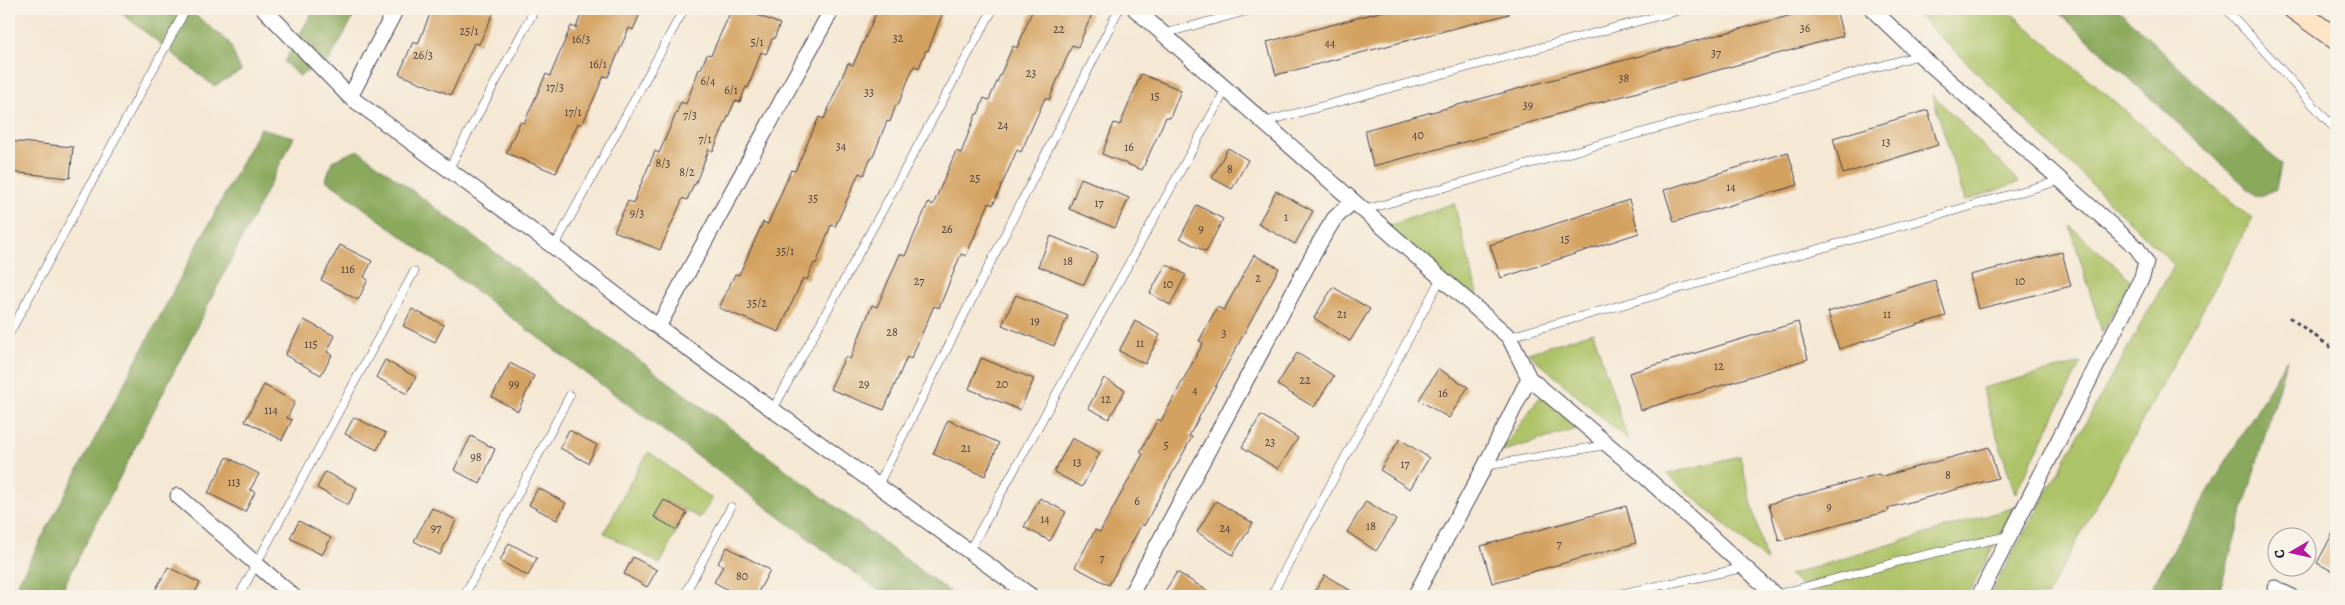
<svg xmlns="http://www.w3.org/2000/svg" width="2345" height="605" font-family="Alegreya,serif">
  <style>
    .green { fill: #adc367; stroke: #687251 }
    .forest { fill: #8aa95c; stroke: #56664c }
    .building { fill: #d4a261 }
    .lines { fill: none; stroke-linecap: round; stroke-linejoin: round }
    .service-casing { stroke: #424052; stroke-width: 9 }
    .minor-casing { stroke: #424052; stroke-width: 17 }
    .secondary-casing { stroke: #424052; stroke-width: 23 }
    .path { stroke: #424052; stroke-width: 3; stroke-dasharray: 4 4; stroke-linecap: butt }
    .service { stroke: #fff; stroke-width: 8 }
    .minor { stroke: #fff; stroke-width: 15 }
    .secondary { stroke: #ffe4c6; stroke-width: 21 }
    .labels { text-anchor: middle; stroke-width: 4; stroke-linejoin: round; paint-order: stroke }
    .number-label { font-size: 12px; fill: #4e4244 }
  </style>
  <rect width="100%" height="100%" fill="#f7f3e8"/>
  <filter id="ink" filterUnits="userSpaceOnUse"><feTurbulence type="fractalNoise" baseFrequency=".02" numOctaves="2"/><feDisplacementMap in="SourceGraphic" scale="10" xChannelSelector="R" yChannelSelector="G"/><feConvolveMatrix kernelMatrix="1 2 1 2 8 2 1 2 1" color-interpolation-filters="sRGB"/></filter>
  <filter id="wash" filterUnits="userSpaceOnUse"><feTurbulence type="fractalNoise" baseFrequency=".0096" numOctaves="4" result="noise"/><feDisplacementMap in="SourceGraphic" scale="20" xChannelSelector="R" yChannelSelector="G"/><feGaussianBlur stdDeviation="1.12" result="paint"/><feColorMatrix in="noise" values="0 0 0 0 0 0 0 0 0 0 0 0 0 0 0 0 0 1.4 0 .05"/><feComposite in="paint" operator="in"/></filter>
  <g filter="url(#wash)">
    <rect width="100%" height="100%" fill="#f5e8d4"/>
    <path class="green" d="M1912 9H2006L2252 219 2047 596H1989L2174 265Z
      M1932 94 2019 182 1965 201Z
      M1454 203 1483 316 1387 226Z
      M2070 226 2131 280 2102 332Z
      M1593 332 1628 440 1528 353Z
      M2081 363 2015 494 1982 388Z
      M1547 387 1594 424 1500 452Z
      M649 452 712 499 700 518 664 500 654 517 677 530 660 564 604 533 637 470Z
      M1740 456 1766 561 1667 474Z
      M2015 507 1967 596H1812L1789 575Z"/>
    <path class="forest" d="M116 9H188L229 42 241 71 214 86Z
      M314 9H358L329 61 299 76 284 62Z
      M2055 9H2118L2281 165 2276 189 2257 197Z
      M260 128 294 137 59 596H11Z
      M358 150 955 596H886L326 180 332 161Z
      M2287 359 2218 596H2146Z"/>
    <g id="blocks">
      <path class="building" d="M432 9H486L494 12 479 44 474 43 451 95 399 74 413 42 418 44Z
        M583 9H642L633 30 629 28 608 77 604 76 582 125 578 123 556 173 506 153 520 122 524 123 546 74 550 76 571 26 576 28Z
        M732 9H742L780 24 774 39H772L766 54 761 52 748 88 746 87 740 102 735 101 713 151 709 149 695 185 694 184 687 200 683 198 660 250 614 231 628 201 633 203 655 151 659 153 681 102 686 104 699 69H701L707 54 711 55Z
        M878 9H944L928 51 926 50 919 68 914 66 898 105H896L890 122 887 121 872 159H870L864 175 859 173 835 227 831 225 816 264 814 263 807 280 803 278 779 332 719 308 735 274 739 275 763 222 768 224 791 170 795 171 819 117 824 119 848 63 853 65Z
        M1033 9H1079L1092 14 1078 47 1072 45 1049 100 1045 98 1021 152 1017 150 993 205 989 203 966 256 961 254 939 308 934 306 911 359 907 357 884 410 830 389 845 357 850 359 872 305 877 307 900 254 905 256 928 203 933 205 956 151 961 153 976 114H978L984 98 989 100 1013 46 1017 48Z
        M1391 9H1508L1509 14 1276 75 1267 42Z
        M1814 9H1836L1843 36 1572 110 1472 140 1373 166 1365 130Z
        M1141 74 1181 90 1170 118 1166 117 1142 170 1102 154 1114 123 1120 125Z
        M1928 110 1938 145 1843 174 1833 138Z
        M9 141 73 147 70 178 9 172Z
        M1228 148 1248 160 1232 189 1212 178Z
        M1788 152 1798 185 1674 222 1664 190Z
        M1081 178 1129 198 1115 228 1069 209Z
        M1276 191 1313 211 1295 244 1258 224Z
        M1629 200 1639 233 1501 278 1490 245Z
        M1197 205 1223 219 1206 252 1180 238Z
        M1051 236 1098 255 1084 285 1038 266Z
        M340 245 372 261 364 277 368 280 358 300 321 280Z
        M2062 252 2071 286 1978 309 1970 275Z
        M1254 255 1279 268 1189 436 1192 437 1161 494 1144 526 1142 524 1109 585 1075 567 1095 530 1100 532 1143 454 1140 452 1158 419 1161 421 1203 343 1199 341 1217 307 1224 310Z
        M1166 264 1186 275 1170 305 1150 293Z
        M1935 280 1946 316 1839 349 1828 312Z
        M1333 287 1370 309 1350 341 1314 318Z
        M1016 295 1068 316 1054 346 1002 325Z
        M412 309 444 325 435 342 403 326Z
        M304 320 335 336 327 352 332 355 321 375 285 355Z
        M1135 321 1160 335 1145 364 1119 351Z
        M1798 322 1808 359 1641 410 1629 373Z
        M1297 353 1334 376 1314 407 1277 385Z
        M981 358 1034 379 1020 410 969 389Z
        M385 360 416 377 407 394 376 377Z
        M510 363 534 376 518 411 492 397Z
        M1438 369 1468 387 1449 418 1419 400Z
        M1104 378 1125 390 1109 419 1088 408Z
        M264 385 295 402 287 418 292 420 282 440 245 421Z
        M1261 415 1298 438 1278 469 1242 447Z
        M354 417 386 433 377 450 345 434Z
        M948 420 999 443 985 476 933 454Z
        M569 430 597 445 588 463 560 448Z
        M471 436 495 449 480 484 454 470Z
        M1072 438 1100 453 1082 487 1054 472Z
        M1400 439 1429 458 1410 489 1380 470Z
        M1989 447 1998 478 1888 508 1889 511 1779 541 1769 504 1879 474 1880 477Z
        M227 457 259 474 250 490 255 492 245 512 208 493Z
        M325 472 357 488 348 505 317 488Z
        M538 488 566 503 557 520 529 505Z
        M1040 498 1066 512 1050 541 1024 527Z
        M664 500 687 513 677 530 654 517Z
        M1216 501 1253 523 1233 555 1197 532Z
        M1366 501 1396 520 1376 551 1347 532Z
        M1626 506 1636 543 1492 583 1481 546Z
        M432 508 456 520 440 555 414 541Z
        M299 521 331 538 322 555 290 538Z
        M2336 527V573L2317 563Z
        M509 543 537 558 528 576 500 561Z
        M727 547 770 570 756 596H739L714 582 723 566 718 563Z
        M633 557 657 570 647 587 624 574Z
        M168 567 200 583 193 596H152Z
        M1177 572 1216 596H1162Z
        M1325 575 1359 596H1312Z"/>
    </g>
  </g>
  <g filter="url(#ink)">
    <use href="#blocks" fill-opacity="0" stroke="#424052" stroke-width="1"/>
    <g class="lines">
      <defs>
        <path id="service" d="M2226 9 2336 130
          M1163 34 1254 9
          M1264 122 1684 9
          M448 170 535 9
          M1364 210 1920 55
          M554 247 684 9
          M9 334 186 9
          M1509 337 2062 180
          M772 411 993 9
          M1485 466 1606 445
          M878 485 1119 9
          M969 551 1226 89
          M1775 595 1912 558 2008 536
          M239 596 414 272
          M464 596 570 395
          M684 596 731 507
          M1271 596 1441 278
          M1610 596 1743 568"/>
        <path id="minor" d="M264 9 350 97 554 247 658 327
          M832 9 658 327 1031 596
          M1135 9 1353 201
          M1872 9 1920 55 2137 248 2146 262 2142 277 1979 596
          M350 97 396 9
          M178 496 293 596
          M2275 588 2290 596
          M1130 596 1320 242 1334 219 1353 201 1509 337 1529 378
          M1415 596 1485 466 1529 378 1640 472 1776 596"/>
        <path id="secondary" d="M2294 9 2336 39"/>
      </defs>
      <use href="#service" class="service-casing"/>
      <use href="#minor" class="minor-casing"/>
      <use href="#secondary" class="secondary-casing"/>
      <path class="path" d="M2289 317 2336 351"/>
      <use href="#service" class="service"/>
      <use href="#minor" class="minor"/>
      <use href="#secondary" class="secondary"/>
    </g>
  </g>
  <g class="labels">
    <g class="number-label">
      <text x="1805" y="32">36</text>
      <text x="1059" y="33">22</text>
      <text x="469" y="35">25/1</text>
      <text x="898" y="42">32</text>
      <text x="581" y="43">16/3</text>
      <text x="757" y="46">5/1</text>
      <text x="1330" y="47">44</text>
      <text x="1716" y="57">37</text>
      <text x="423" y="59">26/3</text>
      <text x="598" y="68">16/1</text>
      <text x="1031" y="77">23</text>
      <text x="1624" y="82">38</text>
      <text x="708" y="85">6/4</text>
      <text x="555" y="91">17/3</text>
      <text x="731" y="94">6/1</text>
      <text x="869" y="96">33</text>
      <text x="1155" y="100">15</text>
      <text x="1528" y="109">39</text>
      <text x="573" y="116">17/1</text>
      <text x="690" y="119">7/3</text>
      <text x="1003" y="129">24</text>
      <text x="1418" y="139">40</text>
      <text x="705" y="143">7/1</text>
      <text x="1886" y="146">13</text>
      <text x="841" y="150">34</text>
      <text x="1129" y="151">16</text>
      <text x="663" y="167">8/3</text>
      <text x="1230" y="173">8</text>
      <text x="687" y="176">8/2</text>
      <text x="975" y="182">25</text>
      <text x="1731" y="191">14</text>
      <text x="813" y="202">35</text>
      <text x="1099" y="207">17</text>
      <text x="637" y="217">9/3</text>
      <text x="1286" y="221">1</text>
      <text x="947" y="233">26</text>
      <text x="1201" y="233">9</text>
      <text x="1565" y="243">15</text>
      <text x="785" y="255">35/1</text>
      <text x="1068" y="265">18</text>
      <text x="348" y="273">116</text>
      <text x="1258" y="282">2</text>
      <text x="919" y="285">27</text>
      <text x="2020" y="285">10</text>
      <text x="1168" y="288">10</text>
      <text x="757" y="307">35/2</text>
      <text x="1342" y="318">21</text>
      <text x="1887" y="318">11</text>
      <text x="1035" y="325">19</text>
      <text x="892" y="336">28</text>
      <text x="1224" y="337">3</text>
      <text x="1140" y="347">11</text>
      <text x="311" y="348">115</text>
      <text x="1719" y="370">12</text>
      <text x="1305" y="384">22</text>
      <text x="514" y="388">99</text>
      <text x="864" y="388">29</text>
      <text x="1002" y="388">20</text>
      <text x="1195" y="394">4</text>
      <text x="1443" y="397">16</text>
      <text x="1106" y="403">12</text>
      <text x="271" y="414">114</text>
      <text x="1270" y="446">23</text>
      <text x="1166" y="449">5</text>
      <text x="966" y="452">21</text>
      <text x="476" y="461">98</text>
      <text x="1077" y="466">13</text>
      <text x="1405" y="468">17</text>
      <text x="1948" y="479">8</text>
      <text x="234" y="486">113</text>
      <text x="1137" y="505">6</text>
      <text x="1829" y="511">9</text>
      <text x="1045" y="523">14</text>
      <text x="1371" y="530">18</text>
      <text x="436" y="532">97</text>
      <text x="1225" y="532">24</text>
      <text x="1559" y="548">7</text>
      <text x="1102" y="562">7</text>
      <text x="742" y="580">80</text>
    </g>
  </g>
  <rect width="2345" height="605" fill="none" stroke="#f7f3e8" stroke-width="30"/>
  <g transform="translate(2292 552) rotate(261)"><circle r="24" fill="#f7f3e8" stroke="#a29fa3"/>
  <path d="M0-4L9 19L0 12L-9 19Z" fill="#b5179e"/>
  <text y="-8" font-size="14" font-weight="bold" text-anchor="middle" fill="#22223b">С</text>
  </g>
</svg>
